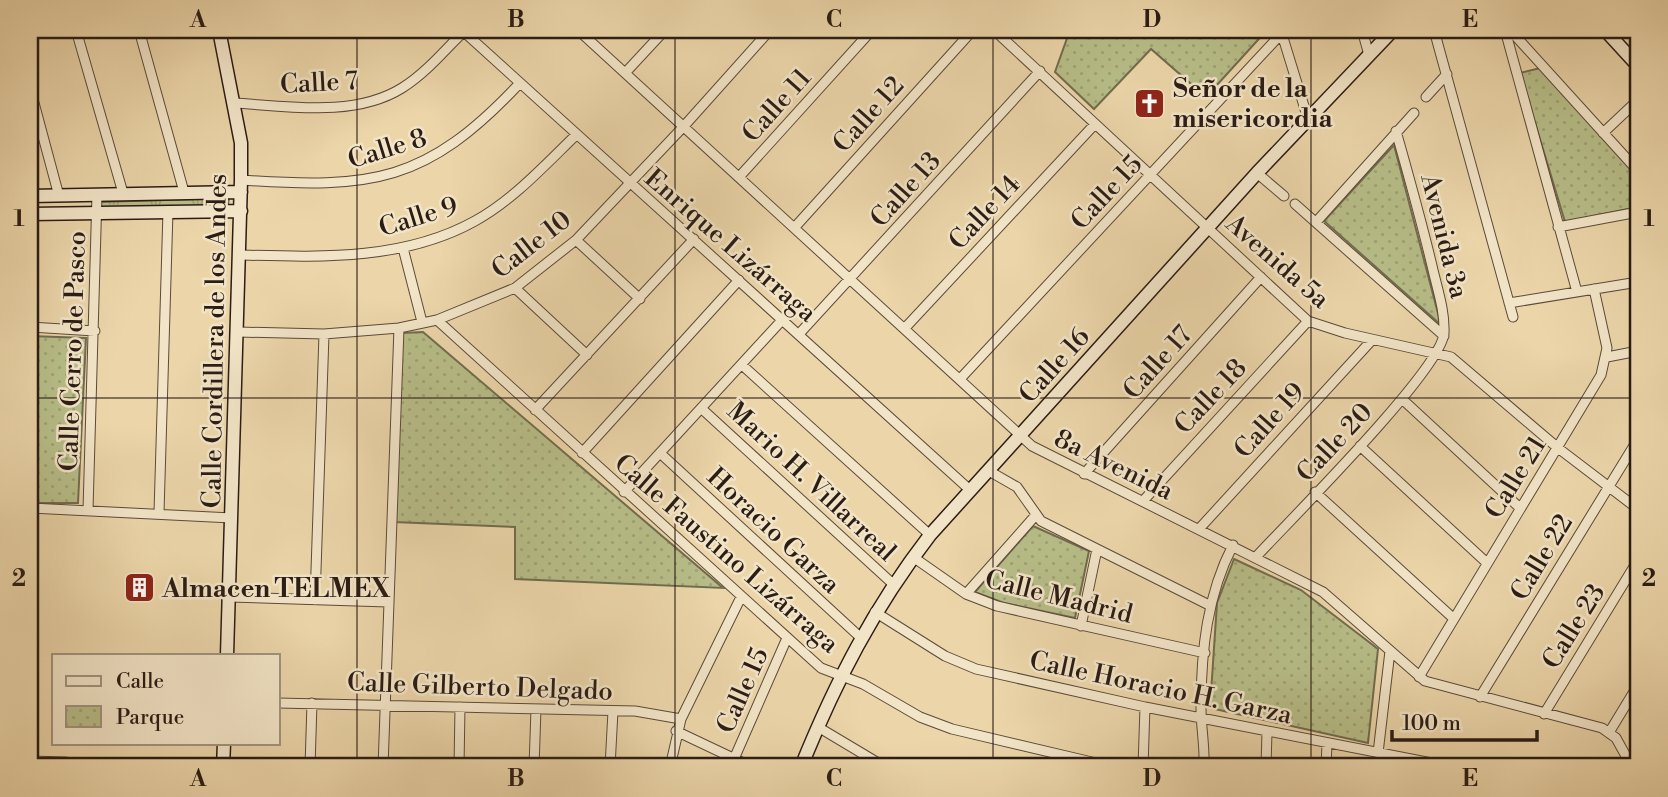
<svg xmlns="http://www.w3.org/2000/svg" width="1668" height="797" font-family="'Libre Bodoni',serif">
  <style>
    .grass { fill: url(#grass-tufts); stroke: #716c4e; stroke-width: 2 }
    .park { fill: url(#park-dots); stroke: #716c4e; stroke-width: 2 }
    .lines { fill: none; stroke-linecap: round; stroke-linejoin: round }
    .street-casing { stroke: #5b4a3a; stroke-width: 11 }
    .secondary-casing { stroke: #2b1c15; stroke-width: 15 }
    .street { stroke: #f2e4c7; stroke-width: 9 }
    .secondary { stroke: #f2e4c7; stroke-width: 12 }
    .grid { fill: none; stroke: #2b1c15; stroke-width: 2; stroke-opacity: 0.55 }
    .labels { text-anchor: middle; stroke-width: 5; stroke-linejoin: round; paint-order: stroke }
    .street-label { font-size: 26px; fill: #2b1c15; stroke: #f2e4c7 }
    .poi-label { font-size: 26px; font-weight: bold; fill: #2b1c15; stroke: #f2e4c7; text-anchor: start }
    .neatline { fill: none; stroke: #2b1c15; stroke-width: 2.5 }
    .grid-label { font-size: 23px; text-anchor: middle; font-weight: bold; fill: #2b1c15 }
  </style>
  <defs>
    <pattern id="grass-tufts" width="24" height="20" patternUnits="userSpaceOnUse" patternTransform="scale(1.75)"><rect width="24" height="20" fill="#b7bd88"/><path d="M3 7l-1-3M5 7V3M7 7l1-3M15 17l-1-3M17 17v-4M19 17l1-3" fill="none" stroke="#9ea274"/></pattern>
    <pattern id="park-dots" width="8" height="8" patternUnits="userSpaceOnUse" patternTransform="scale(1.75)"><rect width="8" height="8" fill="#b7bd88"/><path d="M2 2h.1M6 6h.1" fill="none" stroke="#9ea274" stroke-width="1.8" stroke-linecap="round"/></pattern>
  </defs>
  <rect width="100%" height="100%" fill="#ebd5a9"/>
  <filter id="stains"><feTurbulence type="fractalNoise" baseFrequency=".00286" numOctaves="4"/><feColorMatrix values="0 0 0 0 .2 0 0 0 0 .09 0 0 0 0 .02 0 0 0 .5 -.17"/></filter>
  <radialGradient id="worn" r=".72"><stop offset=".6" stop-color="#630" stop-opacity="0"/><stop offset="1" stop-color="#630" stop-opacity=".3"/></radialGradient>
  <path class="grass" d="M229 198 228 205 101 209 100 202Z"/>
  <path class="park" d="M1070 30H1267L1206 97 1151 49 1094 109 1055 72Z
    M1540 68 1638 177V207L1565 222 1520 73Z
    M1394 145 1441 325 1324 221Z
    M423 332 723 588 515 579V527L394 522 402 333Z
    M30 336 86 338 78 503H30Z
    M1033 526 1089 551 1075 618 1004 603 975 592Z
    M1234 559 1301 590 1378 649 1368 743 1210 708 1217 603Z"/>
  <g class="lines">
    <defs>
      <path id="street" d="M76 30 123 193
        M139 30 184 192
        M254 30 303 33 347 30
        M578 30 1032 446 1323 592 1425 681 1602 728 1616 738 1632 767
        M994 30 1308 321 1345 333 1451 357 1558 448 1638 509
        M1362 30 1369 55
        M1434 30 1513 317
        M1505 30 1577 292
        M1510 30 1638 171
        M1281 31 1308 119
        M464 32 970 490
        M626 72 665 30
        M30 88 59 196
        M1426 97 1447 74
        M234 103C287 106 354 118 402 88 426 73 446 49 465 30
        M1603 133 1638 100
        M1257 173 1284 196
        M740 176 872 30
        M241 180C372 189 426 183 519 84
        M1295 204 1444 336
        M1317 221 1414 113
        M795 227 973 30
        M1558 227 1638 212
        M576 240 640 299
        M403 248 422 322
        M240 255C319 257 403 261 475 221 513 200 544 166 576 135
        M515 288 587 355
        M1509 303 1638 282
        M437 320 821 668 863 684 920 717 952 729 1113 767
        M30 327 95 331
        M905 328 1095 124
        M238 332 324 334 399 328 437 320 515 288 576 240 685 125 770 30
        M799 334 1040 71
        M1607 357 1638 351
        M742 365 930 535
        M960 379 1282 33
        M1402 399 1520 508
        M702 409 893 584
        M535 410 694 239
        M1360 446 1487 563
        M582 453 739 280
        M660 453 860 637
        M989 471 1017 487 1041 521 1209 605
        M1084 474 1261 277
        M624 492 783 319
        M1315 492 1453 618
        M1143 501 1308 321
        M30 508 232 518
        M88 510 97 194
        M159 513 168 211
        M1199 529 1372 340
        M913 557 966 594 997 606 1205 653
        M1256 557C1289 521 1442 369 1444 333 1445 312 1438 291 1433 270 1422 223 1409 177 1396 131
        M966 594 1035 516
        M229 597 388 602
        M315 600 324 334
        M875 612 945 656 976 669 1145 707 1452 767
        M1081 626 1097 549
        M1419 677 1601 375 1607 348 1594 289
        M1480 697 1638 439
        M278 703 635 711 681 719
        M1544 714 1638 560
        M818 727 885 767
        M676 731 752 767
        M1610 731 1638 685
        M1378 753 1390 651
        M734 759 787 638
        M30 761 65 762 92 767
        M310 767 312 703
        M383 767 399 328
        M459 767 460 707
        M534 767 536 709
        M610 767 613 711
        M670 767 681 719 741 597
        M1143 767 1145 707
        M1204 767C1205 747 1201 728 1201 708 1201 651 1207 595 1233 545
        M1266 767 1267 732
        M1326 767 1327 744
        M1392 767V756"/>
      <path id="secondary" d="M219 30 241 143V180L227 655
        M1605 30 1638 66
        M30 196 241 192
        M30 214 241 211
        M223 767 224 743
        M801 767C836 681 873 609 930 535L1257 173 1393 30"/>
    </defs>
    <use href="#street" class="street-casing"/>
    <use href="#secondary" class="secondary-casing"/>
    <use href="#street" class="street"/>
    <use href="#secondary" class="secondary"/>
  </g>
  <path class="grid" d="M357 30V767M675 30V767M993 30V767M1311 30V767M30 398H1638"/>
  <defs>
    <symbol id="church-square" viewBox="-11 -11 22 22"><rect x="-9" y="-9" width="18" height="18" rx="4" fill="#8f2418" stroke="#f2e4c7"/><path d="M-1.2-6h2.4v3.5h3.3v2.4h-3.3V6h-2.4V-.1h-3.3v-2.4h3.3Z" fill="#fff"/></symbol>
    <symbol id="building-square" viewBox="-11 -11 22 22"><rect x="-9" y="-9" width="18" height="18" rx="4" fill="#8f2418" stroke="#f2e4c7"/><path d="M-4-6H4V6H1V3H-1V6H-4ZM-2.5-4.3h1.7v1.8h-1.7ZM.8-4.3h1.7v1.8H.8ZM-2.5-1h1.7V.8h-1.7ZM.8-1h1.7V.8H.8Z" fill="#fff"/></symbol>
  </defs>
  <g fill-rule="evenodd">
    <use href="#church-square" x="1132" y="86" width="35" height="35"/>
    <use href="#building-square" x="122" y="570" width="35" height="35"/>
  </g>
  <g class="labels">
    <g class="street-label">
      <text transform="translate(319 82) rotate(-3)" y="9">Calle 7</text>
      <text transform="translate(776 105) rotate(-48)" y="9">Calle 11</text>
      <text transform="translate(868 114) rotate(-48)" y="9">Calle 12</text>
      <text transform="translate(387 148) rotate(-17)" y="9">Calle 8</text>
      <text transform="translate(905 189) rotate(-48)" y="9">Calle 13</text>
      <text transform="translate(1106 192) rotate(-47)" y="9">Calle 15</text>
      <text transform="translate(984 212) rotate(-47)" y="9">Calle 14</text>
      <text transform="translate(418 216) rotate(-17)" y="9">Calle 9</text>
      <text transform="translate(1445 236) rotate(76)" y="9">Avenida 3a</text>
      <text transform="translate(531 244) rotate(-38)" y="9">Calle 10</text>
      <text transform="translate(731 245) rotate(41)" y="9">Enrique Lizárraga</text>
      <text transform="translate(1278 261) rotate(41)" y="9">Avenida 5a</text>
      <text transform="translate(214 341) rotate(-89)" y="9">Calle Cordillera de los Andes</text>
      <text transform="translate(72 351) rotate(-88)" y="9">Calle Cerro de Pasco</text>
      <text transform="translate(1157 362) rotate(-48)" y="9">Calle 17</text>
      <text transform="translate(1054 365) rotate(-48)" y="9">Calle 16</text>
      <text transform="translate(1210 396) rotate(-47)" y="9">Calle 18</text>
      <text transform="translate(1269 420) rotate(-48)" y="9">Calle 19</text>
      <text transform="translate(1334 442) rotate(-47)" y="9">Calle 20</text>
      <text transform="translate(1114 464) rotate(26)" y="9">8a Avenida</text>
      <text transform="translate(1515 477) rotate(-58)" y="9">Calle 21</text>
      <text transform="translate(812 481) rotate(43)" y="9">Mario H. Villarreal</text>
      <text transform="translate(774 530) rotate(43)" y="9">Horacio Garza</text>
      <text transform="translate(727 553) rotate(41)" y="9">Calle Faustino Lizárraga</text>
      <text transform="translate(1541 557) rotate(-59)" y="9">Calle 22</text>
      <text transform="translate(1059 596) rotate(14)" y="9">Calle Madrid</text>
      <text transform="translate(1573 626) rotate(-58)" y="9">Calle 23</text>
      <text transform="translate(480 686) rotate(2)" y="9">Calle Gilberto Delgado</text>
      <text transform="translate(1161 687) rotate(12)" y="9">Calle Horacio H. Garza</text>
      <text transform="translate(742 690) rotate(-66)" y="9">Calle 15</text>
    </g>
    <g class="poi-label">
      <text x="1173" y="97">Señor de la<tspan x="1173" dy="30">misericordia</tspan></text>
      <text x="162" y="597">Almacen TELMEX</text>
    </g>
  </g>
  <rect width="1668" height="797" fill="none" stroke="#ebd5a9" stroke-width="77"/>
  <rect x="52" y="654" width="228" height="91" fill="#f2e4c7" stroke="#a29480" stroke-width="2"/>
  <rect x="66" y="676" width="35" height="10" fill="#f2e4c7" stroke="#a29480" stroke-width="2"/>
  <text x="116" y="688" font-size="21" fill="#2b1c15">Calle</text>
  <rect x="66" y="706" width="35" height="21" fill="url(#park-dots)" stroke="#a29480" stroke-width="2"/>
  <text x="116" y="724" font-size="21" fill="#2b1c15">Parque</text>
  <path d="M1392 730v10h145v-10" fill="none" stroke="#2b1c15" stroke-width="3.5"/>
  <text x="1402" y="730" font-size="21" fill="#2b1c15" stroke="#f2e4c7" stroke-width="5" paint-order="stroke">100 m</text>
  <rect x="38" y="38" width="1592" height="720" class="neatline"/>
  <g class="grid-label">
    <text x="198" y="27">A</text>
    <text x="516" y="27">B</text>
    <text x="834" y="27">C</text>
    <text x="1152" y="27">D</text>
    <text x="1470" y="27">E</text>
    <text x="19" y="226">1</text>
    <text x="1649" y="226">1</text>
    <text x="19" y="586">2</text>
    <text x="1649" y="586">2</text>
    <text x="198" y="786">A</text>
    <text x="516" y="786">B</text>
    <text x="834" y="786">C</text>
    <text x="1152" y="786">D</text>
    <text x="1470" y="786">E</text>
  </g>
  <rect width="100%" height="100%" filter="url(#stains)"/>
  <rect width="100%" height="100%" fill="url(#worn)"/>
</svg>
